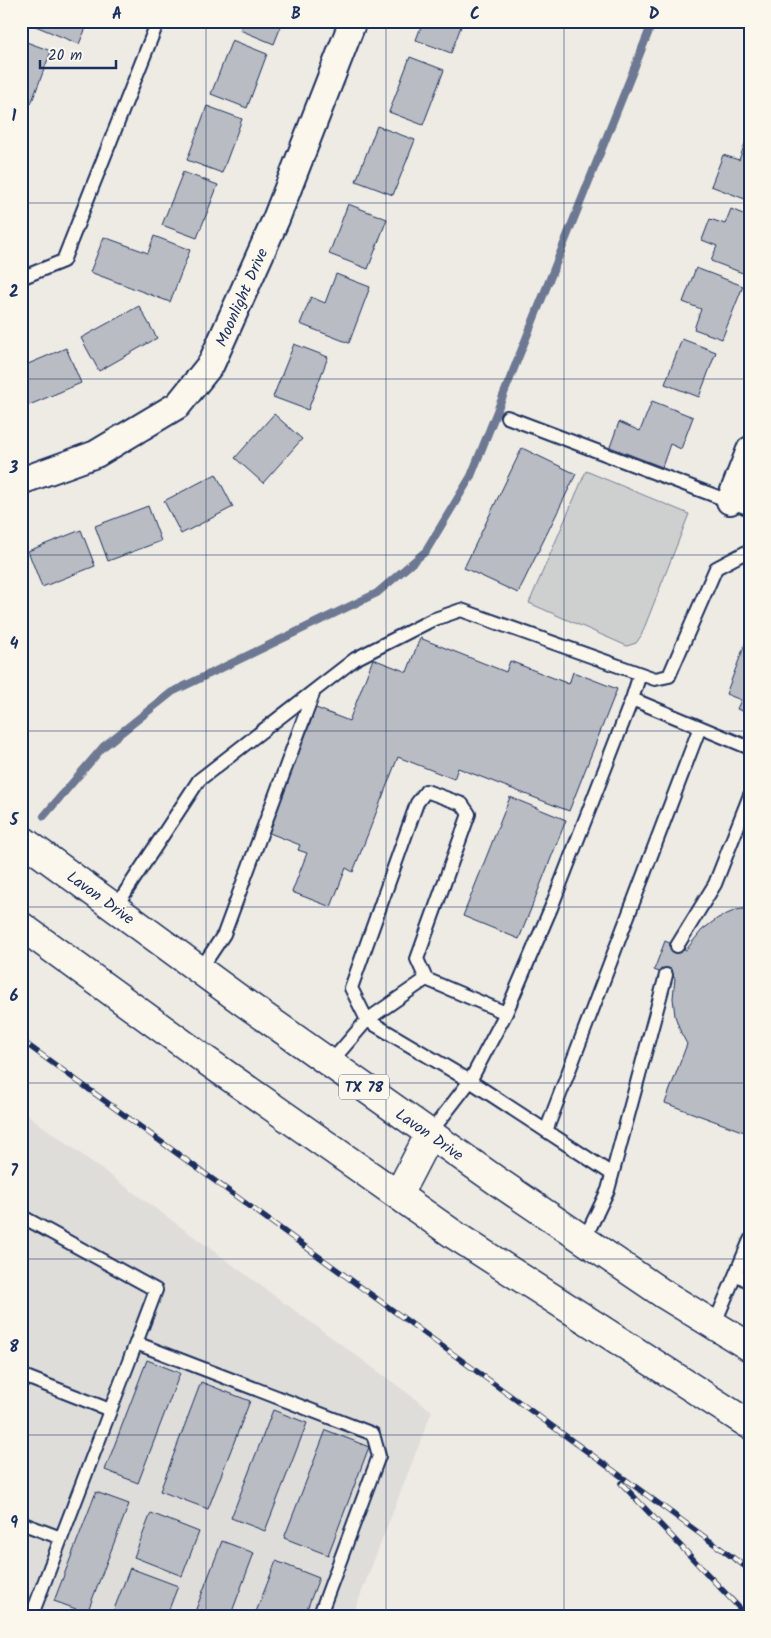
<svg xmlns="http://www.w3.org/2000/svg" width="771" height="1638" font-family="Kalam,sans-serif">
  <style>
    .built { fill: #deddda }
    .green { fill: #cecfcf; stroke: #747f96 }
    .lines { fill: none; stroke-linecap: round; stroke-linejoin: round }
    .stream { stroke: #6d7892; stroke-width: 8 }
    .building { fill: #b9bcc3; stroke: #1b2f5e }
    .service-casing { stroke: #1b2f5e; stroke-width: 16 }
    .minor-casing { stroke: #1b2f5e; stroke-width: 30 }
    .primary-casing { stroke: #1b2f5e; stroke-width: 31 }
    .service { stroke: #fbf7ec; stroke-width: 12 }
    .minor { stroke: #fbf7ec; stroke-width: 26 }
    .primary { stroke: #fbf7ec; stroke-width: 28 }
    .rail-casing { stroke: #1b2f5e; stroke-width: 5.5 }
    .rail { stroke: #fbf7ec; stroke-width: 4; stroke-dasharray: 11; stroke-linecap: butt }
    .grid { fill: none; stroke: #1b2f5e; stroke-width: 1; stroke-opacity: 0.55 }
    .labels { text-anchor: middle; stroke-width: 4; stroke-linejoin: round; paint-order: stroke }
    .shield { fill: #fbf7ec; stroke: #5e6b89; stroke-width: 1 }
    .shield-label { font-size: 15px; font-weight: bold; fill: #1b2f5e }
    .street-label { font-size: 16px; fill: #1b2f5e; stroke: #fbf7ec }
    .neatline { fill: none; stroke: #1b2f5e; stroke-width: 2 }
    .grid-label { font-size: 16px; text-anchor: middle; font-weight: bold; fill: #1b2f5e }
  </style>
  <rect width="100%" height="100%" fill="#eeebe4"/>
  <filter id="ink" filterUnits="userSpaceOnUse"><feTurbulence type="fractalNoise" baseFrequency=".02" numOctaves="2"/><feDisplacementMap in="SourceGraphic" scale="10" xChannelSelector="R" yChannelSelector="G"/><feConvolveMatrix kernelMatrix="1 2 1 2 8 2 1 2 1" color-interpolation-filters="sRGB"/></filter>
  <g filter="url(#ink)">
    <path class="built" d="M21 1110 432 1411 352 1617H21Z"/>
    <path class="green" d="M586 471 689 514 641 636 636 643 627 646 529 603Z"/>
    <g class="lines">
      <path class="stream" d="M44 816 103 747 172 692 377 593 426 551 471 476 653 21"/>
    </g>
    <path class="building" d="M35 21H89L79 44 33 25Z
      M243 21H283L274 44 240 30Z
      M423 21H463L451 53 416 40Z
      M21 40 51 51 31 104 21 100Z
      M232 40 267 54 247 108 211 94Z
      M410 57 444 70 423 125 389 112Z
      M207 106 242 119 222 173 187 160Z
      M377 126 415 140 393 195 356 181Z
      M747 138 750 139V201L711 186 723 155 739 160Z
      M183 172 218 185 197 238 162 225Z
      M348 204 387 219 368 269 329 254Z
      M731 209 750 217V270L748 275 711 261 717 246 702 240 710 219 725 224Z
      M154 236 190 250 170 302 90 272 104 237 148 253Z
      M696 268 743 286 722 339 694 329 701 309 683 302Z
      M336 274 370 287 349 343 300 324 311 297 325 303Z
      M139 306 157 338 99 371 81 338Z
      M682 339 716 352 699 397 665 384Z
      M294 344 328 357 308 410 273 397Z
      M66 348 81 383 27 406 21 394V367Z
      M652 401 693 417 681 449 670 444 662 467 610 447 619 422 640 431Z
      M274 414 302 439 263 483 235 458Z
      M522 448 576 474 518 593 464 568Z
      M216 474 233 507 181 534 164 501Z
      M148 506 161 541 108 561 95 526Z
      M81 530 95 566 42 587 28 551Z
      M750 631V714L737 709 741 700 726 694Z
      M420 638 506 672 510 661 569 684 573 672 617 689 569 811 458 768 454 779 398 757 353 872 346 868 331 907 292 892 307 853 298 850 300 845 267 832 316 708 349 721 373 659 407 672Z
      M510 797 566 820 519 939 463 916Z
      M750 908V1134L665 1103 687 1044 681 1033 675 1016 673 998 675 978 654 970 665 941 686 950 702 930 718 918 736 910Z
      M147 1360 180 1373 138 1483 105 1470Z
      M201 1382 250 1401 208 1509 160 1491Z
      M273 1410 307 1423 265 1531 231 1518Z
      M326 1430 369 1447 328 1555 284 1538Z
      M96 1492 129 1504 87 1613 54 1601Z
      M151 1513 199 1532 182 1576 134 1557Z
      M222 1541 254 1553 230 1617H193Z
      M276 1561 319 1578 304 1617H254Z
      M130 1568 178 1586 166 1617H111Z"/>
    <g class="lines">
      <defs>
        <path id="service" d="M21 278 63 261 158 21
          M507 417 750 509
          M640 674 632 699 750 748
          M115 908 199 780 355 659 432 620 461 610 655 679 669 676 716 568 750 550
          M677 946 715 884 750 795
          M200 970 224 934 314 691
          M506 1013 426 979 417 959 469 814 462 804 426 791 417 803 351 988 367 1020 470 1081 612 1174
          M330 1063 367 1020 426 979
          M546 1131 700 727
          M430 1133 470 1081 506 1013 551 908 632 699
          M21 1216 156 1290 136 1343
          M584 1240 608 1190 666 975
          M736 1274 750 1282
          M714 1325 750 1240
          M21 1375 110 1410
          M21 1523 61 1538
          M31 1617 136 1343 373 1434 379 1456 319 1617"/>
        <path id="minor" d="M21 481 96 454 178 405 211 364 276 219 353 21
          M730 501 750 450"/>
        <path id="primary" d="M21 839 242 1001 497 1181 662 1293 750 1347
          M21 926 204 1059 456 1236 750 1425
          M398 1195 430 1133"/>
      </defs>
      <use href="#service" class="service-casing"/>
      <use href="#minor" class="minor-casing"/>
      <use href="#primary" class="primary-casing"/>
      <use href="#service" class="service"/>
      <use href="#minor" class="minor"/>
      <use href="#primary" class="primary"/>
      <defs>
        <path id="rail" d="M21 1040 750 1570
          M621 1483 748 1617"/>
      </defs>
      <use href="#rail" class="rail-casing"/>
      <use href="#rail" class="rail"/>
    </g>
  </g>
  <path class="grid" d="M206 21V1617M386 21V1617M564 21V1617M21 203H750M21 379H750M21 555H750M21 731H750M21 907H750M21 1083H750M21 1259H750M21 1435H750"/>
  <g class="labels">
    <rect class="shield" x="339" y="1074.5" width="50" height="25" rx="4"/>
    <g class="shield-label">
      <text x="364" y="1092">TX 78</text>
    </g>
    <g class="street-label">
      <text transform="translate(241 297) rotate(-66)" y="6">Moonlight Drive</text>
      <text transform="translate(101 897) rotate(36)" y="6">Lavon Drive</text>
      <text transform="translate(430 1134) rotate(35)" y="6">Lavon Drive</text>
    </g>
  </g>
  <rect width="771" height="1638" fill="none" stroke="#fbf7ec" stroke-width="55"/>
  <path d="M40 60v8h76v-8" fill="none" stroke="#1b2f5e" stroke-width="2.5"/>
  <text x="48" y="60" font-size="15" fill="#1b2f5e" stroke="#fbf7ec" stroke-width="4" paint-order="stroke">20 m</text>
  <rect x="28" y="28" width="716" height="1582" class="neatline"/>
  <g class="grid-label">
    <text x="117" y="19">A</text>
    <text x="296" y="19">B</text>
    <text x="475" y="19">C</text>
    <text x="654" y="19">D</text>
    <text x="14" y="121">1</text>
    <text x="14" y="297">2</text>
    <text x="14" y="473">3</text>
    <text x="14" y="649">4</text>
    <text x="14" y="825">5</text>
    <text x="14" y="1001">6</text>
    <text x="14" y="1176">7</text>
    <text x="14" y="1352">8</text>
    <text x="14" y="1528">9</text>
  </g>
</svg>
